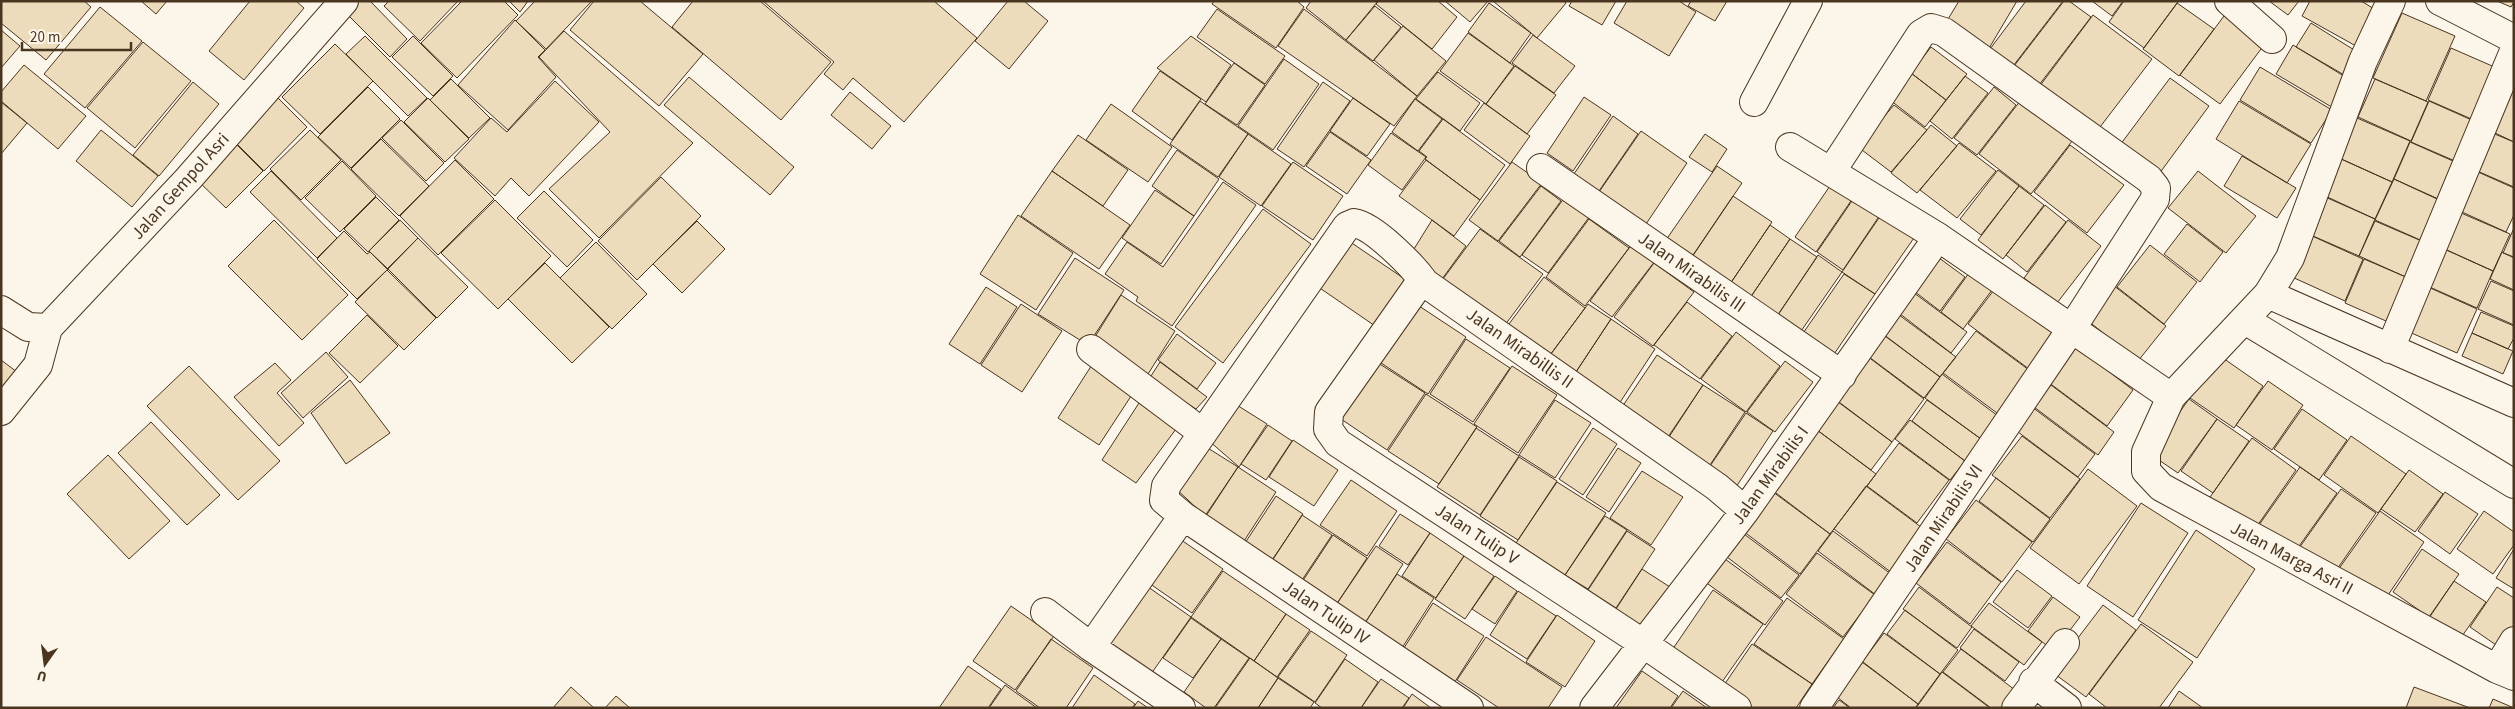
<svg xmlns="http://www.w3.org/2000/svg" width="2515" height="709" font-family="'Source Sans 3',sans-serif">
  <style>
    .building { fill: #ecdcbc; stroke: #4a3520 }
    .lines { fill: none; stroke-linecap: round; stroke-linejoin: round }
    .minor-casing { stroke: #4a3520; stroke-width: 30 }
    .minor { stroke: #fbf6e9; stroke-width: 28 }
    .labels { text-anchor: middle; stroke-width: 4; stroke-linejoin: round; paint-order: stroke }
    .street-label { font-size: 18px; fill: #4a3520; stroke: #fbf6e9 }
  </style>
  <rect width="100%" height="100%" fill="#fbf6e9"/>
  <path class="building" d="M1 1H84L91 7 46 60 1 23Z
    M141 1H167L156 14Z
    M250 1H296L304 8 244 80 209 51Z
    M347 1H370L407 39 390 57 341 8Z
    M389 1H458L420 41 384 6Z
    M462 1H504L518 15 457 78 421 43Z
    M509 1H528L520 12Z
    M535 1H592L546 49 516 21Z
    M594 1H640L703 54 659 106 570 30Z
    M693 1H760L831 62 781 120 672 27Z
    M763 1H934L977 38 904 122 853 78 843 90 824 74 834 62Z
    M1008 1H1024L1048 21 1009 69 975 41Z
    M1214 1H1297L1304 7 1276 48 1212 4Z
    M1311 1H1378L1346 40 1306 8Z
    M1379 1H1438L1457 17 1432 49 1376 4Z
    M1445 1H1488L1470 22Z
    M1493 1H1564L1566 3 1537 38Z
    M1572 1H1616L1602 25 1569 6Z
    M1627 1H1679L1696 12 1669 56 1614 23Z
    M1691 1H1727L1715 21 1688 6Z
    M1959 1H2017L1988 50 1945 24Z
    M2026 1H2063L2010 70 1987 53Z
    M2064 1H2069L2091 17 2039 85 2014 66Z
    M2092 1H2123L2112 16Z
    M2124 1H2176L2178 2 2144 48 2109 22Z
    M2269 1H2299L2288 15Z
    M2310 1H2361L2376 10 2356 46 2302 16Z
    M2497 1H2514V2L2511 7Z
    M1489 3 1531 33 1510 63 1468 32Z
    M2177 3 2214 29 2179 76 2143 49Z
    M1375 6 1401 27 1373 61 1346 40Z
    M100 7 142 41 85 108 44 74Z
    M1217 9 1285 56 1265 84 1197 37Z
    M1304 9 1417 96 1394 126 1278 46Z
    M2402 13 2455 36 2426 101 2373 78Z
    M2093 15 2152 59 2097 131 2039 87Z
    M2224 16 2264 45 2220 104 2180 75Z
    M515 20 545 50 538 57 556 77 508 130 458 85Z
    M2311 23 2359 53 2346 76 2296 47Z
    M1403 26 1446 61 1417 96 1374 60Z
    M1 30 20 46 1 68Z
    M564 31 693 143 599 238 549 189 610 132 539 57Z
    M1468 33 1514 66 1486 104 1440 71Z
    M1533 35 1575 66 1554 93 1512 63Z
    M365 36 427 98 408 116 346 54Z
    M413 36 453 76 433 96 392 57Z
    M1191 36 1231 65 1206 102 1157 68Z
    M143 42 191 81 135 148 87 108Z
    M335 44 373 81 320 134 282 97Z
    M2293 45 2352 81 2335 109 2276 74Z
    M1931 47 1967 74 1946 100 1911 73Z
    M2451 48 2499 69 2476 121 2428 100Z
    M1284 59 1319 84 1273 150 1238 126Z
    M1234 63 1265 85 1237 125 1205 104Z
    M24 65 86 116 58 149 1 101V92Z
    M1515 66 1556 95 1527 134 1486 104Z
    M2260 67 2332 110 2311 143 2240 100Z
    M1160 71 1201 99 1172 140 1132 111Z
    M1438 72 1480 103 1460 131 1416 99Z
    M1911 73 1946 100 1925 127 1890 100Z
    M1965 76 1988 93 1952 139 1930 121Z
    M689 77 794 167 770 195 664 105Z
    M2170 78 2209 106 2159 174 2120 145Z
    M451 79 490 118 469 138 430 100Z
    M2375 79 2428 102 2411 141 2358 117Z
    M555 81 599 122 529 196 511 178 495 196 454 158 491 118 507 132Z
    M193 82 219 104 159 176 133 155Z
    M1323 82 1350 101 1304 167 1277 149Z
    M2514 86V142L2493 132Z
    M368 87 400 119 351 168 318 137Z
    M1994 87 2016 105 1977 155 1954 138Z
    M850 92 891 126 872 149 831 115Z
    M2024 96 2076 136 2031 194 1979 154Z
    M277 97 307 127 264 171 234 141Z
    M1584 97 1611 115 1573 171 1547 153Z
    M428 98 469 139 445 162 404 122Z
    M1353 98 1390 124 1367 156 1330 131Z
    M1415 99 1442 119 1418 151 1392 132Z
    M1200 101 1248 134 1218 177 1170 144Z
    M2239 101 2311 144 2287 183 2216 139Z
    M2429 101 2474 121 2455 161 2411 142Z
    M1 102 27 123 1 154Z
    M1484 103 1530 136 1510 164 1464 130Z
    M1111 104 1172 147 1148 182 1086 140Z
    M1894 105 1927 130 1891 172 1858 147Z
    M1613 116 1638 134 1599 191 1574 174Z
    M2357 118 2410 141 2392 182 2339 158Z
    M1443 119 1505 165 1480 200 1425 159 1427 157 1419 151Z
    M401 120 444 163 426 181 382 138Z
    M1931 125 1957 146 1917 193 1891 173Z
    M101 130 158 176 132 207 76 161Z
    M310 130 341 160 301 200 270 169Z
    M2485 130 2514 142V187L2468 167Z
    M1641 131 1687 163 1646 224 1599 192Z
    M1330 132 1371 160 1347 194 1306 166Z
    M1391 133 1426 157 1402 190 1368 165Z
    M1248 134 1291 164 1261 206 1219 177Z
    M1705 134 1727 149 1712 172 1689 157Z
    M1078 135 1128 170 1103 206 1052 171Z
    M381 139 429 186 399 216 351 169Z
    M234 142 263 171 226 208 196 179Z
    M2410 142 2453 161 2437 199 2394 179Z
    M1959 143 1996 171 1957 218 1920 190Z
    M2070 145 2124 185 2087 233 2034 192Z
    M1177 150 1219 179 1194 216 1152 186Z
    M2242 156 2296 188 2277 218 2224 186Z
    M2339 158 2392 182 2375 219 2323 195Z
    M455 160 494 199 438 255 400 216Z
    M1426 160 1480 200 1454 236 1399 196Z
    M342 161 376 196 340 232 305 198Z
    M1293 162 1343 196 1313 240 1262 206Z
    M1512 162 1542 183 1498 241 1469 220Z
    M1717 166 1742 183 1692 257 1666 240Z
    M2469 168 2514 188V215L2506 232 2451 207Z
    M1998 170 2019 186 1981 235 1960 219Z
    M271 171 337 238 317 258 250 192Z
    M1052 171 1130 225 1099 269 1021 216Z
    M2198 171 2256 216 2226 253 2168 208Z
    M661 177 701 216 637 280 598 241Z
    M2394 179 2445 202 2427 243 2375 220Z
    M1834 180 1855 195 1816 252 1795 237Z
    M1223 182 1256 205 1172 326 1136 301 1138 297 1105 274 1127 242 1163 267Z
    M1541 186 1561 201 1520 257 1499 241Z
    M2019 186 2044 205 2003 259 1978 240Z
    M1155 190 1194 216 1161 264 1122 238Z
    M544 191 593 240 567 267 517 218Z
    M1856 195 1882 212 1843 270 1817 252Z
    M1733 196 1772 222 1728 287 1689 261Z
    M2323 196 2375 219 2359 256 2306 233Z
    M376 197 399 220 368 252 344 229Z
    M1565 197 1590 216 1548 273 1522 255Z
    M495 200 551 256 498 309 441 253Z
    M2045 205 2066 222 2027 272 2006 255Z
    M1263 209 1311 244 1223 363 1175 327Z
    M2454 210 2510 234 2493 271 2438 246Z
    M1883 212 1916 235 1875 294 1842 272Z
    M1018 215 1073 253 1036 310 980 274Z
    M1589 219 1629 248 1585 306 1546 277Z
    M274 220 348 295 302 340 228 266Z
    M400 220 418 238 387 269 369 251Z
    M1432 220 1466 246 1437 286 1409 257Z
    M2068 220 2101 246 2057 303 2024 278Z
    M697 221 725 249 682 293 653 264Z
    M2375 221 2424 242 2408 278 2359 256Z
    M2187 224 2223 252 2200 282 2164 254Z
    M1770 225 1790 239 1750 298 1730 284Z
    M2514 228V257L2503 253Z
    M1480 229 1543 274 1502 329 1440 283Z
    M344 231 367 254 370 252 388 269 357 299 317 259Z
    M2310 235 2363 259 2345 301 2292 277Z
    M1343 237 1412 284 1381 330 1311 282Z
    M418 238 468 287 437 318 388 269Z
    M1790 239 1817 257 1777 316 1750 298Z
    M596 242 647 294 612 329 560 278Z
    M1632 244 1655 261 1612 317 1590 301Z
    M2150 245 2197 282 2164 324 2117 287Z
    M2442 248 2493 271 2477 308 2425 285Z
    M2502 252 2514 258V290L2490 279Z
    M1818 255 1842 272 1799 334 1776 318Z
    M1935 255 1965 277 1940 311 1910 288Z
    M1075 258 1124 290 1088 345 1038 314Z
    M2364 259 2406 277 2386 321 2345 303Z
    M545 263 609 327 572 363 508 299Z
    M1654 263 1694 292 1653 346 1614 317Z
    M387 270 436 318 404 350 355 302Z
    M1969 273 1992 290 1963 329 1941 312Z
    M1844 274 1875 294 1830 360 1799 339Z
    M1544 277 1585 308 1547 359 1506 328Z
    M2491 281 2514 291V325L2478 309Z
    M2109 282 2166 326 2138 361 2082 316Z
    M1997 286 2057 331 2029 369 1968 324Z
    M2426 286 2477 309 2457 353 2407 331Z
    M986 287 1017 307 980 364 949 344Z
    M1910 290 1967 332 1951 353 1895 310Z
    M1121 295 1175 331 1143 382 1093 340Z
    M1410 300 1466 337 1428 394 1372 357Z
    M1687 302 1732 336 1700 379 1654 345Z
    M1021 304 1062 331 1022 392 981 365Z
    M1588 304 1611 319 1574 375 1548 358Z
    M1895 312 1956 357 1940 377 1879 331Z
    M2481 312 2514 326V338L2508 349 2472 333Z
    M367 315 398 346 360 383 329 353Z
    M1611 319 1655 349 1615 410 1570 381Z
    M1976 331 2029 370 1997 413 1943 373Z
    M1736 332 1780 366 1746 412 1701 379Z
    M1881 333 1940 377 1924 398 1865 354Z
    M2472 333 2513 351 2503 374 2462 356Z
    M1177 334 1216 363 1197 389 1158 360Z
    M1466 339 1510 368 1473 422 1430 394Z
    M2075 346 2133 390 2107 426 2048 382Z
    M326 352 348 377 303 418 281 393Z
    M1657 355 1703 385 1665 443 1618 413Z
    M1867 356 1924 399 1892 442 1835 399Z
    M2220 356 2263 386 2234 428 2190 398Z
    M1372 359 1425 393 1387 450 1335 415Z
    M1 360 21 375 1 401Z
    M1095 360 1137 387 1099 445 1058 418Z
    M1785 361 1813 382 1775 432 1747 412Z
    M1160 362 1207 397 1196 409 1149 379Z
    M275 363 291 380 277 393 304 423 279 446 234 397Z
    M189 366 280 461 238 500 147 406Z
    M1512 366 1557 395 1518 453 1474 424Z
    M1942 374 1998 416 1981 439 1925 398Z
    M350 380 390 433 346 464 311 413Z
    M2268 381 2303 405 2272 450 2236 425Z
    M1703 385 1745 412 1710 465 1668 437Z
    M2051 385 2114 432 2098 455 2034 407Z
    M1426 394 1477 427 1439 484 1388 451Z
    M1834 399 1892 442 1871 470 1813 427Z
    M2189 399 2217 419 2178 473 2150 454Z
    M1555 400 1591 423 1555 478 1519 455Z
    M1927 400 1981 439 1965 461 1912 421Z
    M1232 402 1267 424 1239 467 1208 440Z
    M1139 403 1176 429 1136 483 1102 460Z
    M2032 407 2095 454 2078 477 2014 429Z
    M2302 409 2347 440 2319 480 2274 449Z
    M1746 413 1773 431 1736 487 1708 469Z
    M2217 419 2249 441 2213 493 2181 471Z
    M1910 420 1965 461 1950 480 1895 439Z
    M151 422 220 495 187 525 118 453Z
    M1268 425 1292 441 1266 480 1241 464Z
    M1476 428 1519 456 1480 515 1437 487Z
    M1593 428 1617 444 1583 495 1559 479Z
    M1817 430 1876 474 1830 534 1772 490Z
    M2022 436 2080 479 2050 518 1992 475Z
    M2351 436 2406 474 2378 513 2324 475Z
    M2252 438 2296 470 2255 529 2210 497Z
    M1293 440 1338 470 1314 506 1269 477Z
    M1899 443 1949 480 1917 523 1867 486Z
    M1203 445 1238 467 1205 516 1172 485Z
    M1618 448 1641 463 1609 512 1586 497Z
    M108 455 170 521 129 559 67 494Z
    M1519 457 1557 481 1518 540 1480 516Z
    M1238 467 1276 492 1244 541 1206 516Z
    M2300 467 2337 493 2292 556 2254 532Z
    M2088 469 2137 506 2079 584 2030 548Z
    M2409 470 2443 494 2415 532 2381 509Z
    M1642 471 1683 497 1651 545 1610 518Z
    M1996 478 2050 519 2033 542 1979 501Z
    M1351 480 1397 511 1367 556 1320 525Z
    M1557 482 1606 513 1565 575 1516 543Z
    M1866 486 1925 530 1892 573 1834 529Z
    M1769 489 1830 534 1800 574 1739 528Z
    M2341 489 2376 513 2333 575 2297 551Z
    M2445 492 2478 514 2450 554 2418 531Z
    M1276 496 1303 514 1270 563 1243 546Z
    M1976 500 2032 542 2002 582 1946 539Z
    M2141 503 2188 533 2133 617 2087 586Z
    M2380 511 2424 542 2384 601 2333 577Z
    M2484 511 2514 532V545L2493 574 2457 549Z
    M1400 514 1430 533 1408 565 1379 546Z
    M1302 515 1332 535 1300 583 1270 564Z
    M1605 516 1627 530 1588 589 1565 575Z
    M2196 530 2255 569 2197 658 2138 620Z
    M1627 531 1655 549 1616 608 1588 590Z
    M1740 531 1799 575 1781 598 1723 554Z
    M1833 531 1891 574 1876 595 1818 551Z
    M1430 533 1464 556 1436 598 1402 576Z
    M1333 535 1367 558 1334 608 1300 585Z
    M1177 537 1223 569 1192 613 1146 581Z
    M1947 542 2001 582 1970 624 1916 583Z
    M1376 546 1403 564 1365 623 1336 605Z
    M2422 549 2459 574 2429 617 2393 592Z
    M2514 549V589L2496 578Z
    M1817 553 1875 595 1843 637 1786 594Z
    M1718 554 1783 601 1765 625 1701 579Z
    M1464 556 1494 576 1465 619 1435 599Z
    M1642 569 1670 587 1643 627 1616 609Z
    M2017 570 2052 596 2028 628 1993 602Z
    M1223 571 1286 614 1254 661 1191 617Z
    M1397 574 1434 598 1402 648 1365 623Z
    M1495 576 1517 591 1495 624 1472 609Z
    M2454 581 2486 602 2460 639 2429 618Z
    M1141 582 1191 617 1151 674 1101 639Z
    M1919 587 1972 627 1957 648 1903 609Z
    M2497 587 2514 598V626L2499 647 2470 627Z
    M1713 590 1763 624 1717 689 1668 656Z
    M1518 591 1556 616 1527 659 1490 635Z
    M2053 597 2080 617 2054 651 2028 631Z
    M1787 598 1844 639 1812 684 1754 644Z
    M1433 603 1484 636 1451 688 1400 654Z
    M1989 603 2042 642 2024 665 1971 626Z
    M2103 605 2136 630 2086 697 2052 672Z
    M1011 606 1054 636 1015 690 973 661Z
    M1905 610 1958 650 1940 674 1887 634Z
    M1286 614 1310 630 1277 677 1254 661Z
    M1557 615 1595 641 1565 687 1526 662Z
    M1191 618 1221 639 1193 678 1163 658Z
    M2141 624 2193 662 2159 708H2107L2089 694Z
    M1974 629 2019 662 2005 681 1960 648Z
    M1311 631 1347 655 1315 702 1278 677Z
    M1884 633 1940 674 1918 704 1862 662Z
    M1486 637 1562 687 1548 708H1499L1457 680Z
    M1051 639 1093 668 1066 708H1040L1016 691Z
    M1221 639 1249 658 1214 708H1206L1184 692Z
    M1752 644 1812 684 1796 708H1750L1722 688Z
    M1961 649 2015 690 2001 708H1991L1943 672Z
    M1250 658 1278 678 1258 708H1215Z
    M1345 659 1378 682 1361 708H1322L1315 703Z
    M1863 662 1918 704 1915 708H1851L1837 697Z
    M968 666 1001 689 988 708H939Z
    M1642 671 1678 696 1670 708H1616Z
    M1942 672 1990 708H1916Z
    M1094 675 1135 704 1132 708H1072Z
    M1278 678 1314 702 1310 708H1258Z
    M1381 679 1409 698 1402 708H1361Z
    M1005 685 1037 708H989Z
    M571 687 594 708H553Z
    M2414 687 2470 708H2406Z
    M1683 691 1707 708H1671Z
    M2179 691 2203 708H2168Z
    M1412 694 1431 708H1403Z
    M616 696 630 708H605Z
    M2493 699 2514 708H2489Z
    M1839 700 1850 708H1833Z
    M1138 701 1148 708H1133Z"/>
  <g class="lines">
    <defs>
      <path id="minor" d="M2229 1 2272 39
        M2391 1 2363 61 2290 258 2268 294 2171 397 2146 452V471L2161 487 2497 669 2514 676
        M2440 1 2514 39
        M1754 102 1808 1
        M1790 147 1938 237 2171 397
        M1541 168 1842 375
        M1425 283C1413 266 1374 226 1354 223L1347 226 1166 486 1164 500 1183 516 1469 708
        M2268 294 2514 403
        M1 310 28 327 48 328 189 178 344 1
        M2245 320 2514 484
        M1091 349 1203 433
        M2390 349 2514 51
        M1 411 38 365 48 328
        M1045 612 1091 647 1181 708
        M1091 647 1183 516
        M2497 669 2514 641
        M2033 682 2067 708
        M1594 708 1745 511 1938 237
        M1737 708 1644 644 1338 443 1328 429 1329 412 1419 284 1425 283 1717 487 1745 511
        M1814 708 2072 328 2155 199 2156 188 2149 179 1944 32 1931 28 1921 34 1831 172
        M2016 708 2065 643"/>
    </defs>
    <use href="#minor" class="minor-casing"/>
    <use href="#minor" class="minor"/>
  </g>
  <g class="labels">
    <g class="street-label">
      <text transform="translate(180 186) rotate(-48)" y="6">Jalan Gempol Asri</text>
      <text transform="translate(1692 272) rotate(35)" y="6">Jalan Mirabilis III</text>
      <text transform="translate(1520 348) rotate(35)" y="6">Jalan Mirabillis II</text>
      <text transform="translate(1770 475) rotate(-54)" y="6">Jalan Mirabilis I</text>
      <text transform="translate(1943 518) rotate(-56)" y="6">Jalan Mirabilis VI</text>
      <text transform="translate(1477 534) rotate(33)" y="6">Jalan Tulip V</text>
      <text transform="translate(2292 558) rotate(28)" y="6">Jalan Marga Asri II</text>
      <text transform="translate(1326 612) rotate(34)" y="6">Jalan Tulip IV</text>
    </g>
  </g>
  <rect width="2515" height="709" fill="none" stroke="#4a3520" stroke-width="5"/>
  <g transform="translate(45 664) rotate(194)" stroke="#fbf6e9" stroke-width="4" paint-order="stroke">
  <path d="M0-4L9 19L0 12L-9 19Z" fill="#4a3520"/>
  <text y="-8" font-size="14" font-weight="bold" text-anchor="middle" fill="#4a3520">U</text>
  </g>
  <path d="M22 42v8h109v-8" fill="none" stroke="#4a3520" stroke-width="2.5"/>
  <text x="30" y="42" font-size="15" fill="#4a3520" stroke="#fbf6e9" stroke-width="4" paint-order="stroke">20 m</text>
</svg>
